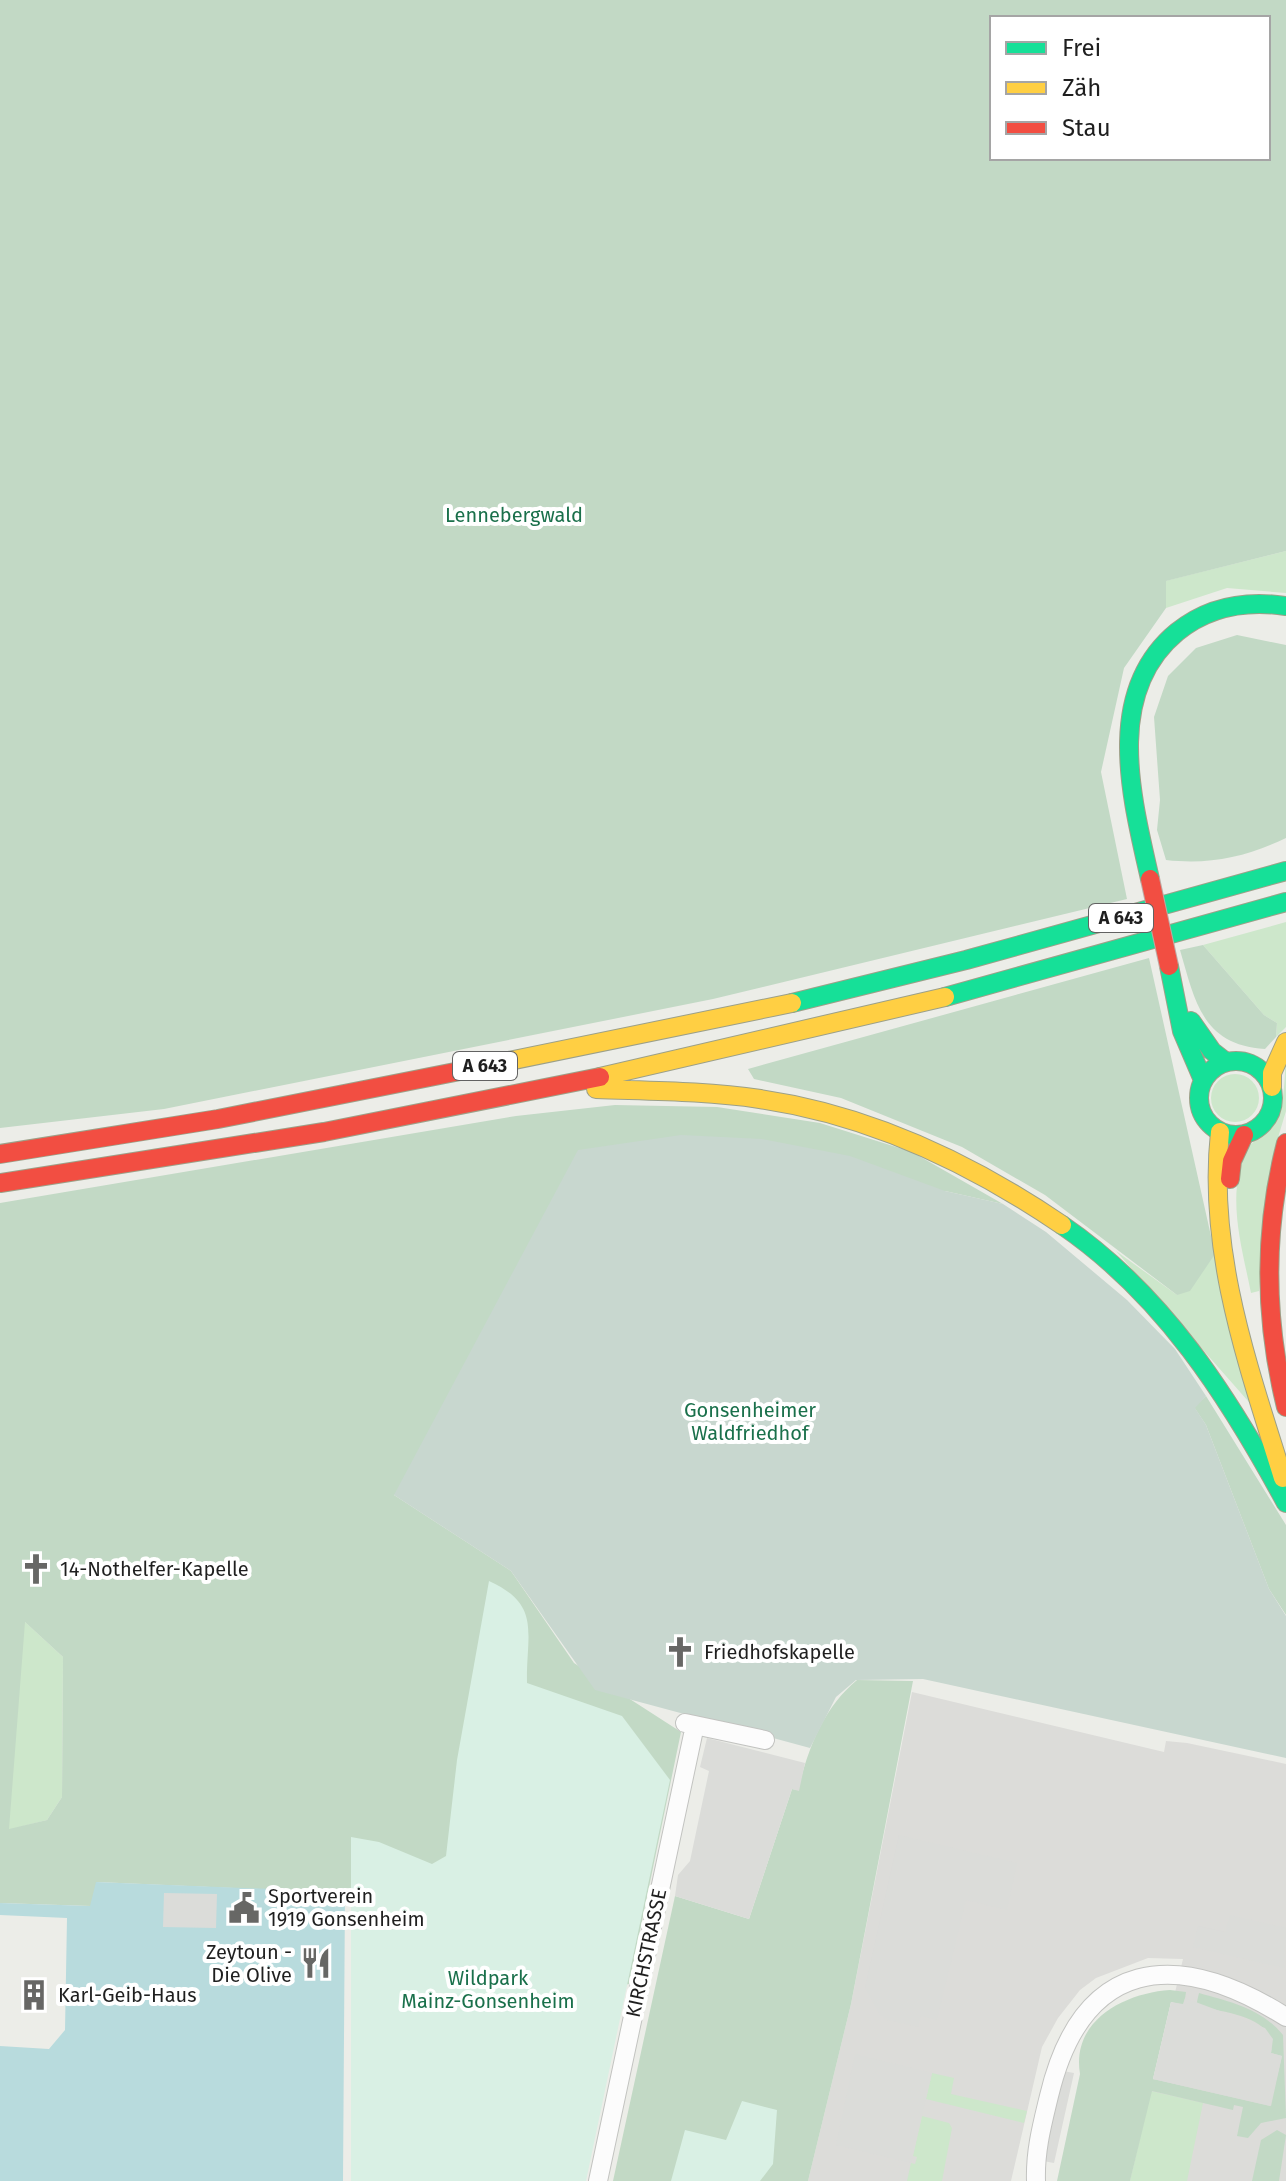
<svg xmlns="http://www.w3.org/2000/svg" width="1286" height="2181" font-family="'Fira Sans',sans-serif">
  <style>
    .residential { fill: #dcdcd9 }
    .grass { fill: #cde7cb }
    .forest { fill: #c2d9c5; fill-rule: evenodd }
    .cemetery { fill: #c8d7cf }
    .park { fill: #d9f0e4 }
    .pitch { fill: #b8dbdd }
    .parking { fill: #dbdcd9 }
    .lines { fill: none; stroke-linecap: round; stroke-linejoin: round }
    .street-casing { stroke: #c2c3c0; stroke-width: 20 }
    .fast-casing { stroke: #9ca088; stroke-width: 20 }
    .slow-casing { stroke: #9ca088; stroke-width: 20 }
    .jam-casing { stroke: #9ca088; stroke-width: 20 }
    .street { stroke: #fcfcfc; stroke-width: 18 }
    .fast { stroke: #16e098; stroke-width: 18 }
    .slow { stroke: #ffcf43; stroke-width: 18 }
    .jam { stroke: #f24e42; stroke-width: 18 }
    .jam-bridge-casing { stroke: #bea8a2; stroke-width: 20; stroke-linecap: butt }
    .jam-bridge { stroke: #f24e42; stroke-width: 18 }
    .labels { text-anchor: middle; stroke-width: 8; stroke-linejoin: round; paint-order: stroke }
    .shield { fill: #fff; stroke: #626262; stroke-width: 2 }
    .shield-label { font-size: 18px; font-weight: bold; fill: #1f1f1f }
    .park-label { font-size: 20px; fill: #1a704b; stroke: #fff }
    .poi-label { font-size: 20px; fill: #1f1f1f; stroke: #fff; text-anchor: start }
    .street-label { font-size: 20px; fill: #1f1f1f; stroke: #fff }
  </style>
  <rect width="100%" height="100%" fill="#ecede8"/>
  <path class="residential" d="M912 1692 1164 1752 1166 1741 1187 1743 1286 1764V2181H1130L1183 1959 1148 1958 1096 1978 1080 1990 1058 2018 1042 2047 1011 2181H808L851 2004Z"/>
  <path class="grass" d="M1286 551V593L1227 588 1166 608 1165 581Z
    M1286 922V1027L1276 1037 1277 1023 1264 1015 1203 945Z
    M1286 1055V1111L1274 1151 1259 1291 1251 1293C1242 1247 1224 1191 1249 1147 1254 1139 1266 1135 1272 1127 1286 1109 1284 1078 1286 1055Z
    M1211 1098a24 24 0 1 1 48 0a24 24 0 1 1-48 0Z
    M1116 1251 1177 1295 1215 1254 1255 1409Z
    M24 1621 63 1657 62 1797 47 1820 8 1830Z
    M932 2073 954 2078 951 2094 1027 2111 1024 2123 926 2099Z
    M1151 2091 1203 2103 1187 2181H1130Z
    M922 2116 949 2123 952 2128 942 2181H907L911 2163 915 2164 917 2157 913 2156Z"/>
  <path class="forest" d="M0 0H1286V551L1166 581V608L1124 668 1101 772 1127 899 713 999 164 1109 0 1128ZM992 18H1268V158H992Z
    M1237 635 1286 645V838C1246 857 1210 865 1166 860L1157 830 1160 800 1154 717 1168 676 1196 648Z
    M1203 945 1264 1015 1277 1023 1276 1037 1265 1049C1202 1045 1195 1001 1180 950Z
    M1149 958 1215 1254 1190 1291 1177 1295 1045 1195 962 1147 841 1098 754 1079 748 1069Z
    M615 1105 717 1107 820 1123 912 1152 1003 1204 945 1191 394 1495 511 1571 574 1663 681 1732 629 1984 351 2033V1893L97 1882 91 1906 0 1903V1203L516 1116ZM25 1622 63 1657 62 1797 47 1820 9 1829Z
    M1206 1396 1286 1525V1615L1269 1589 1206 1425 1194 1407Z
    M857 1680 913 1681 851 2004 808 2181H613L675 1896 749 1919 792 1789 798 1790C808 1749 823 1708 857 1680Z
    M1170 1990 1186 1992 1184 2005 1171 2002 1153 2079 1271 2106 1282 2056 1271 2053C1278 2016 1223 2012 1196 2006L1199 1993C1231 2002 1262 2009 1283 2035L1286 2118 1261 2123 1248 2138 1237 2136 1243 2107 1234 2105 1233 2110 1152 2091 1130 2181H1057L1080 2074C1071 2020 1125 1993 1170 1990Z
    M1277 2130 1286 2135 1279 2181H1252L1261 2140Z"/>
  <path class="cemetery" d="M681 1135 762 1139 850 1156 945 1191 1003 1204 1046 1232 1127 1300 1175 1349 1206 1396 1195 1408 1206 1425 1269 1589 1286 1616V1758L923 1679 856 1680 836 1697 810 1748 595 1690 511 1571 394 1495 578 1150Z"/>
  <path class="park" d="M489 1581C542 1605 526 1633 527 1683L622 1716 670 1780 586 2181H351V1837L379 1842 432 1864 446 1856 457 1760Z
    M742 2101 777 2110 773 2164 760 2181H671L685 2130 726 2140Z"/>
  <path class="pitch" d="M96 1882 345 1892 343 2181H0V2046L49 2049 65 2030 67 1918 0 1915V1903L90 1906Z"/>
  <path class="parking" d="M707 1738 805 1763 799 1791 792 1789 749 1919 675 1896 678 1875 690 1861 709 1771 700 1767Z
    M899 1835 1017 1863 1007 1910 966 1900 937 2020 921 2016 918 2027 887 2020 879 2014 865 1988Z
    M164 1893 217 1894 216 1928 163 1927Z
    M1230 1915 1286 1928 1284 1968 1193 1947 1198 1926 1225 1932Z
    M1185 1998 1265 2028 1273 2039 1271 2053 1282 2056 1270 2106 1153 2079 1171 2002 1183 2004Z
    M855 2054 932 2073 911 2163 836 2145Z
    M1063 2071 1074 2073 1054 2163 1043 2161Z"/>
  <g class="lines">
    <defs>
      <path id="street" d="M685 1723 765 1740
        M598 2181 695 1725
        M1036 2181C1035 2151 1042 2125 1049 2096 1082 1958 1175 1947 1286 2017"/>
      <path id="fast" d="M1150 879C1132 799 1103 693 1177 632 1209 606 1246 600 1286 606
        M1169 966 1182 1031 1203 1080
        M945 997 1286 902
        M792 1003 966 960 1286 871
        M1191 1021 1212 1051 1226 1062
        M1199 1098a37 37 0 1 1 74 0a37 37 0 1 1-74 0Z
        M1062 1225C1163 1294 1229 1397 1286 1503"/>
      <path id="slow" d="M460 1071 792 1003
        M600 1077 945 997
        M1272 1087V1073L1286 1042
        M596 1089C651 1091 706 1091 760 1099 871 1115 971 1163 1062 1225
        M1220 1132C1207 1252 1248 1365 1283 1478"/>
      <path id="jam" d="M1286 1143C1263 1232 1264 1318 1286 1407
        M0 1154 218 1119 460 1071
        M1230 1179 1232 1161 1244 1135
        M0 1183 324 1132 600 1077"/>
    </defs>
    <use href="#street" class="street-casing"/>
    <use href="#fast" class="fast-casing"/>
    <use href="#slow" class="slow-casing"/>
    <use href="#jam" class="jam-casing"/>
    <use href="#street" class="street"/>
    <use href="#fast" class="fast"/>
    <use href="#slow" class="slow"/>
    <use href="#jam" class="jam"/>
    <defs>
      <path id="jam-bridge" d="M1150 879 1169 966"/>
    </defs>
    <use href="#jam-bridge" class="jam-bridge-casing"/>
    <use href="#jam-bridge" class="jam-bridge"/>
  </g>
  <defs>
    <symbol id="church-bare" viewBox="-9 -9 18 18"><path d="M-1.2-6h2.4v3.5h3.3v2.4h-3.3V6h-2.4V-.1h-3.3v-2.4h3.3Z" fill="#676765" stroke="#fff" stroke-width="2.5" paint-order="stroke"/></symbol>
    <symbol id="civic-bare" viewBox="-9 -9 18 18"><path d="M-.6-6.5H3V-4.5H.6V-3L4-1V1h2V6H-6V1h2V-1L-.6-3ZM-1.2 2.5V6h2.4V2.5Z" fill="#676765" stroke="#fff" stroke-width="2.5" paint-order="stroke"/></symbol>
    <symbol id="restaurant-bare" viewBox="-9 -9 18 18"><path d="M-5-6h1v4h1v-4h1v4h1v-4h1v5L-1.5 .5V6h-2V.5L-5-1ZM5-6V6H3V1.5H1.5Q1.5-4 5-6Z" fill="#676765" stroke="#fff" stroke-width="2.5" paint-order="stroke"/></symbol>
    <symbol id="building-bare" viewBox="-9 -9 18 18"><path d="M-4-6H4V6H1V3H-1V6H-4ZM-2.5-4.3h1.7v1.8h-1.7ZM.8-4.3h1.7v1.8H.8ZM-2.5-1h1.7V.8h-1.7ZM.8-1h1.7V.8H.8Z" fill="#676765" stroke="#fff" stroke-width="2.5" paint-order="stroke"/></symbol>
  </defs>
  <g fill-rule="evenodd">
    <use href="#church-bare" x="14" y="1547" width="44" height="44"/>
    <use href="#church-bare" x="658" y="1630" width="44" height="44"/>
    <use href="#civic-bare" x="222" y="1886" width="44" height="44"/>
    <use href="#restaurant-bare" x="294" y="1941" width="44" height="44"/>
    <use href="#building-bare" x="12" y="1973" width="44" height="44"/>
  </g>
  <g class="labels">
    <g class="shield">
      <rect x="1089" y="904" width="64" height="28" rx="6"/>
      <rect x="453" y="1052" width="64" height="28" rx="6"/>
    </g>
    <g class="shield-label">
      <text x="1121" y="924">A 643</text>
      <text x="485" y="1072">A 643</text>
    </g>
    <g class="park-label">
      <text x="514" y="522">Lennebergwald</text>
      <text x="750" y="1417">Gonsenheimer<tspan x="750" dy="23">Waldfriedhof</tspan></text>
      <text x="488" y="1985">Wildpark<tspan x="488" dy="23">Mainz-Gonsenheim</tspan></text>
    </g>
    <g class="poi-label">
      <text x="60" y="1576">14-Nothelfer-Kapelle</text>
      <text x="704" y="1659">Friedhofskapelle</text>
      <text x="268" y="1903">Sportverein<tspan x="268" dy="23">1919 Gonsenheim</tspan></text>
      <text x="292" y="1959" text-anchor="end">Zeytoun -<tspan x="292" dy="23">Die Olive</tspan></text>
      <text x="58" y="2002">Karl-Geib-Haus</text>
    </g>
    <g class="street-label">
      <text transform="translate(646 1953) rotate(-78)" y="7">KIRCHSTRASSE</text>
    </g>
  </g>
  <rect x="990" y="16" width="280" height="144" fill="#ffffff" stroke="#a5a5a5" stroke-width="2"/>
  <rect x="1006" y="42" width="40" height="12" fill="#16e098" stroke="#a5a5a5" stroke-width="2"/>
  <text x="1062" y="56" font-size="24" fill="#1f1f1f">Frei</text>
  <rect x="1006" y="82" width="40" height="12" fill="#ffcf43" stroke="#a5a5a5" stroke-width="2"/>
  <text x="1062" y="96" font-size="24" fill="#1f1f1f">Zäh</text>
  <rect x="1006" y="122" width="40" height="12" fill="#f24e42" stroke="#a5a5a5" stroke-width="2"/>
  <text x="1062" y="136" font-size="24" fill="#1f1f1f">Stau</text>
</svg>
